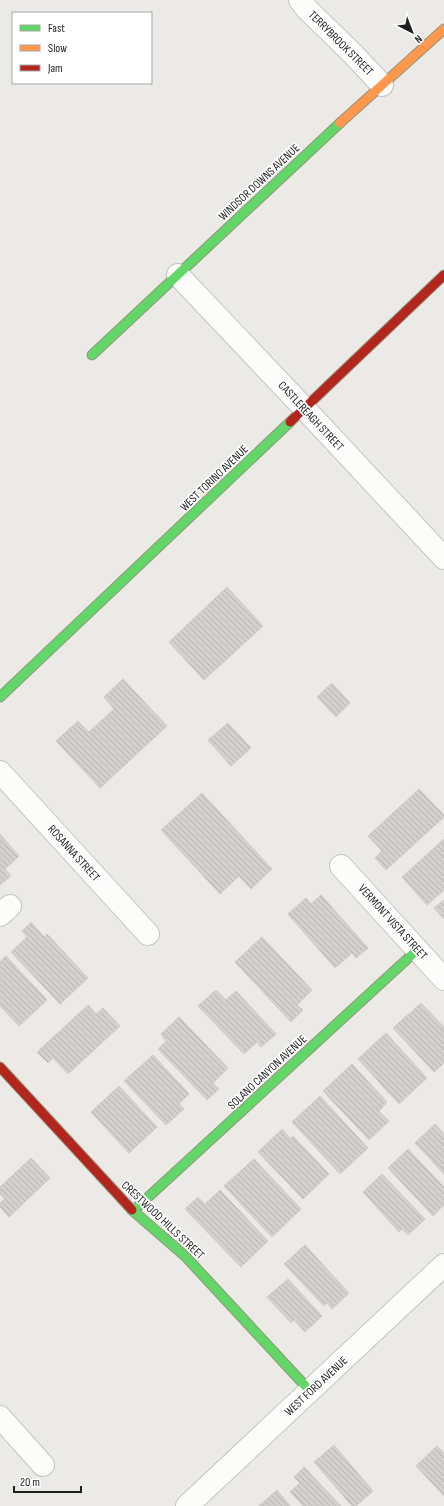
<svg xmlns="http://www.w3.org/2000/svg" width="444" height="1506" font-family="'Sofia Sans Condensed',sans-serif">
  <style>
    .building { fill: url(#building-back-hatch); stroke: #cfcbc7 }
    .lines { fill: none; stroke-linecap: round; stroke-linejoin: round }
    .street-casing { stroke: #c5c4c2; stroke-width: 24 }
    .fast-casing { stroke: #95967e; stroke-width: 11 }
    .slow-casing { stroke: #95967e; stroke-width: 11 }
    .jam-casing { stroke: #95967e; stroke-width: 11 }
    .street { stroke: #fcfcfb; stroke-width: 22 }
    .fast { stroke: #63d668; stroke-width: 9 }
    .slow { stroke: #ff974d; stroke-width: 9 }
    .jam { stroke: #b3261e; stroke-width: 9 }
    .labels { text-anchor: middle; stroke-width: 3.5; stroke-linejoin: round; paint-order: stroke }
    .street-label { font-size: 12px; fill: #1e1e1e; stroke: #fff }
  </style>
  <defs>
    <pattern id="building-back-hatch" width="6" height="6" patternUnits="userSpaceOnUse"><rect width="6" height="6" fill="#d3d0cd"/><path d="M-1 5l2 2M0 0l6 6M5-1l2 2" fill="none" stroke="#b5b2b0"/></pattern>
  </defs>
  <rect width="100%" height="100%" fill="#eceae6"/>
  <path class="building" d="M227 587 263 626 204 680 169 642Z
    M123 679 167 726 100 788 56 741 78 721 89 732 114 709 104 697Z
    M332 683 350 703 336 717 317 697Z
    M228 723 251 748 231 766 208 740Z
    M419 789 444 815V817L386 870 375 858 382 851 368 836Z
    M202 793 272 869 251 889 239 876 220 894 161 830Z
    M0 834 19 856 5 869 11 876 0 885Z
    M444 839V890L427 905 402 877Z
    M321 895 368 948 356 958 352 953 335 968 288 914 306 898 311 904Z
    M444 900V919L434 908Z
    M31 922 44 937 47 934 88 978 60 1004 11 952 27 937 22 931Z
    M262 937 312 990 297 1005 303 1010 291 1022 235 962Z
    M6 956 47 1000 19 1026 0 1006V962Z
    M216 990 226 1000 236 991 276 1034 261 1047 257 1042 244 1054 198 1006Z
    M421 1003 444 1027V1063L434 1072 393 1028Z
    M88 1005 96 1014 103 1008 120 1026 68 1074 53 1058 48 1063 37 1052Z
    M179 1017 228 1068 213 1083 219 1089 207 1100 158 1049 166 1041 161 1034Z
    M386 1033 427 1078 399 1104 358 1059Z
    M153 1055 189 1094 179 1104 184 1109 166 1125 124 1081Z
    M352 1064 387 1102 379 1111 389 1121 369 1140 323 1091Z
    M119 1086 157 1127 129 1153 91 1112Z
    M320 1096 368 1148 340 1174 292 1122Z
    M435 1124 444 1134V1174L415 1143Z
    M282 1129 291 1139 293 1136 329 1174 303 1199 258 1152Z
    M408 1149 444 1187V1205L433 1216 388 1168Z
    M31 1158 50 1178 9 1217 0 1207V1203L5 1199 0 1194V1187Z
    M254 1159 301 1209 272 1237 224 1186Z
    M382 1174 425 1219 408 1235 402 1229 399 1232 363 1192Z
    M220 1190 268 1241 241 1267 185 1209 198 1197 205 1204Z
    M305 1245 349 1293 332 1309 327 1303 324 1306 284 1264Z
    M288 1279 322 1316 305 1332 294 1320 291 1323 267 1297Z
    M334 1445 373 1491 356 1506H352L314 1462Z
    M437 1446 444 1453V1496L416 1466Z
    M304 1467 341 1506H303L290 1492 300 1483 294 1477Z
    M277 1490 290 1506H259Z"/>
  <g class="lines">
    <defs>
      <path id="street" d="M300 0 307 9 352 53 382 85
        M178 275 304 408 444 558
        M0 772 148 934
        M341 866 444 979
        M0 915 10 906
        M0 1417 43 1465
        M187 1506 444 1265"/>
      <path id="fast" d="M92 355 340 123
        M0 697 290 422
        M132 1210 185 1256 310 1391
        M133 1211 417 950"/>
      <path id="slow" d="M340 123 444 29"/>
      <path id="jam" d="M290 422 444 275
        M0 1067 132 1210"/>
    </defs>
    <use href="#street" class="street-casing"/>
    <use href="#fast" class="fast-casing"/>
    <use href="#slow" class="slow-casing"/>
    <use href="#jam" class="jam-casing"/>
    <use href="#street" class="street"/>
    <use href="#fast" class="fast"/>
    <use href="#slow" class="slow"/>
    <use href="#jam" class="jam"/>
  </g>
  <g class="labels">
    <g class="street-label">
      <text transform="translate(341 43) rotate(45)" y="4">TERRYBROOK STREET</text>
      <text transform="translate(259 182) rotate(-43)" y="4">WINDSOR DOWNS AVENUE</text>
      <text transform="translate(311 416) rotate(47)" y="4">CASTLEREAGH STREET</text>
      <text transform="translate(214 478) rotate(-44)" y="4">WEST TORINO AVENUE</text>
      <text transform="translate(74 853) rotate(48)" y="4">ROSANNA STREET</text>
      <text transform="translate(393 922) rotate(48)" y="4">VERMONT VISTA STREET</text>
      <text transform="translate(267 1072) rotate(-43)" y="4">SOLANO CANYON AVENUE</text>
      <text transform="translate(163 1220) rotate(43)" y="4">CRESTWOOD HILLS STREET</text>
      <text transform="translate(316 1386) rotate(-43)" y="4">WEST FORD AVENUE</text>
    </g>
  </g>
  <rect x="12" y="12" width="140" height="72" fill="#ffffff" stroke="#a5a5a5"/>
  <rect x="20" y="25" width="20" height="6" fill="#63d668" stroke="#a5a5a5"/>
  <text x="48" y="32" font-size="12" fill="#1e1e1e">Fast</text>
  <rect x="20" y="45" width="20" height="6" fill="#ff974d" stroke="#a5a5a5"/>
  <text x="48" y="52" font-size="12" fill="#1e1e1e">Slow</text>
  <rect x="20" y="65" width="20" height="6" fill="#b3261e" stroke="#a5a5a5"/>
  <text x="48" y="72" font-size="12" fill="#1e1e1e">Jam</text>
  <g transform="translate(412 32) rotate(138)" stroke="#ffffff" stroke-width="3" paint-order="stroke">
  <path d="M0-3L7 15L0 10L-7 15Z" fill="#1e1e1e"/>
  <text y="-6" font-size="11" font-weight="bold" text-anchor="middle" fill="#1e1e1e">N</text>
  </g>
  <path d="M14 1486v6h67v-6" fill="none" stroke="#1e1e1e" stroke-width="2"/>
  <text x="20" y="1486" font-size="12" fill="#1e1e1e" stroke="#ffffff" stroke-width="3" paint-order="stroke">20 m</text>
</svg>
